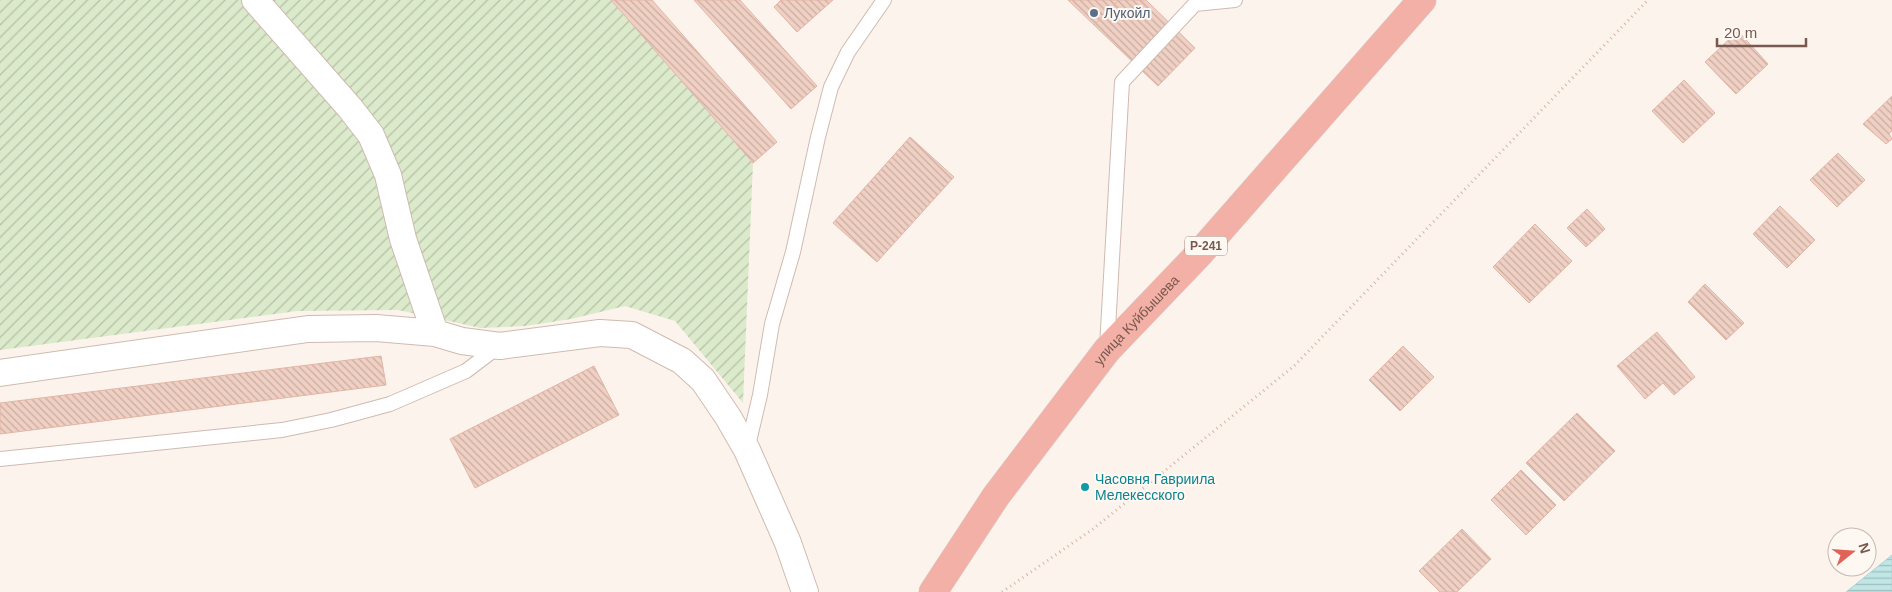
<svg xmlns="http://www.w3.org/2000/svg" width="1892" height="592" font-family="Arial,sans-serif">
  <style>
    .garden { fill: url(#garden-furrows) }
    .water { fill: url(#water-rules); stroke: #a7d7d8 }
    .building { fill: url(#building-back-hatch); stroke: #e3b5a5 }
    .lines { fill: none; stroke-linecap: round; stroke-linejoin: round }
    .lane-casing { stroke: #cfbab1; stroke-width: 16 }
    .street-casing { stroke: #cfbab1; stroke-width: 28 }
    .highway-casing { stroke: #d9d0ce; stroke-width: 29 }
    .path { stroke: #d7b3a7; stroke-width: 3; stroke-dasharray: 1 4; stroke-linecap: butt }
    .lane { stroke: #fff; stroke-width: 14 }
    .street { stroke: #fff; stroke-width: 26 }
    .highway { stroke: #f3b0a6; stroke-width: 28 }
    .service-dot { fill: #5c6f8a; stroke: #fef8f3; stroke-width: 2 }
    .culture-dot { fill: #0f9aa8; stroke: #fef8f3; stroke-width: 2 }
    .labels { text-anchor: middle; stroke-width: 4; stroke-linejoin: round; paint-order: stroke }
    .shield { fill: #fef8f3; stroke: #a08880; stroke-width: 1 }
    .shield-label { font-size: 12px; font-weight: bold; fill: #78584f }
    .service-label { font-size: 14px; fill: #4e5e75; stroke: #fef8f3; text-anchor: start }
    .street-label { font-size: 14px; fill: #78584f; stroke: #fef8f3 }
    .culture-label { font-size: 14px; fill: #0d838f; stroke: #fef8f3; text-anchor: start }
  </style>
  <defs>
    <pattern id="garden-furrows" width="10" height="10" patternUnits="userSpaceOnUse" patternTransform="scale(1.25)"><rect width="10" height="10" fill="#dbeaca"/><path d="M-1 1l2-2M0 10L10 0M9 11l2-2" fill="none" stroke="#b6c0a6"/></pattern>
    <pattern id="water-rules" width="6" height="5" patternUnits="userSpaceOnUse" patternTransform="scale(1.25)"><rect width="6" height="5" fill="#c0e6e6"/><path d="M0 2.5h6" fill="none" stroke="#a1bdbd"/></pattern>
    <pattern id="building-back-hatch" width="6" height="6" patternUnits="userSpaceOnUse" patternTransform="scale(1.25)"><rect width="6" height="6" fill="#f1d0c4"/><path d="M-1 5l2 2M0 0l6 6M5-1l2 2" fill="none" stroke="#c8aca2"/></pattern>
  </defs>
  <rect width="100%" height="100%" fill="#fcf4ec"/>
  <path class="garden" d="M0 0H611L753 163 743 403 675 321 625 306 571 319 525 326 481 328 398 310 297 311 0 350Z"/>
  <path class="water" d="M1892 555V592H1846Z"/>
  <path class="building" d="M611 0H652L777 142 753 163Z
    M694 0H740L817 86 791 109Z
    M781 0H833L797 32 774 7Z
    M1068 0H1119L1094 25Z
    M1119 0H1146L1195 48 1158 86 1094 25Z
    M1738 31 1768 64 1736 94 1705 62Z
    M1684 80 1715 113 1683 143 1652 111Z
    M1892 96V131L1889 134 1892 139 1886 144 1863 124Z
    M910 137 954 177 877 262 833 223Z
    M1838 153 1865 180 1837 207 1810 180Z
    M1780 206 1815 240 1787 268 1753 234Z
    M1587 209 1605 229 1586 247 1567 228Z
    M1535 224 1572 261 1529 303 1493 267Z
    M1705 284 1744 323 1726 340 1688 302Z
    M1657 332 1695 377 1674 395 1663 383 1645 399 1617 366Z
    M1403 346 1434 377 1400 411 1369 380Z
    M381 356 386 385 0 434V403Z
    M594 366 619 415 475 488 450 439Z
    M1577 413 1615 451 1564 501 1526 463Z
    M1521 470 1556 505 1526 535 1491 500Z
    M1462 529 1491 559 1457 592H1440L1419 571Z"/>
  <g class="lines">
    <defs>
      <path id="lane" d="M1107 347 1122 82 1195 4 1235 0
        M747 450 760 395 772 324 793 252 818 137 831 87 848 52 884 0
        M0 459 282 430 331 420 390 404 466 371 499 346"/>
      <path id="street" d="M255 0 350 108 371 135 388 175 403 239 435 333
        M0 373 308 329 376 328 435 333 462 341 500 346 600 333 632 335 682 361 703 380 728 417 747 450 788 543 805 592"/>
      <g id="highway">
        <path id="s1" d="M933 592 996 496 1107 350 1199 254 1422 0"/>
      </g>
    </defs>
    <use href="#lane" class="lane-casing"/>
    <use href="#street" class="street-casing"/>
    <use href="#highway" class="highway-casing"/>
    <path class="path" d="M1002 592 1093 529 1294 366 1648 0"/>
    <use href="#lane" class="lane"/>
    <use href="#street" class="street"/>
    <use href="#highway" class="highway"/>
  </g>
  <circle class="service-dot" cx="1094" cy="13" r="5"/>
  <circle class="culture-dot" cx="1085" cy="487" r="5"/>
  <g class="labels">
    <rect class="shield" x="1185" y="236.5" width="42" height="19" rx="4"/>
    <g class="shield-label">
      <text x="1206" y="250">Р-241</text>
    </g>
    <g class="service-label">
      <text x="1104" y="18">Лукойл</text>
    </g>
    <g class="street-label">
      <text dy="5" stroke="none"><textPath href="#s1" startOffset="340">улица Куйбышева</textPath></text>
    </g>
    <g class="culture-label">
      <text x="1095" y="484">Часовня Гавриила<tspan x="1095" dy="16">Мелекесского</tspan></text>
    </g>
  </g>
  <g transform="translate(1852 552) rotate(73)"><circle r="24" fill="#fef8f3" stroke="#c8b8b1"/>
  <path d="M0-4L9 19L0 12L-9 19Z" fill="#e16357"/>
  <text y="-8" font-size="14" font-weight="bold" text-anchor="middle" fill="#78584f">N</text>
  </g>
  <path d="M1717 38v8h89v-8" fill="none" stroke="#78584f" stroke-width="2.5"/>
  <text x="1724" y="38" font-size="15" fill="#78584f" stroke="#fef8f3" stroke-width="4" paint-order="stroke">20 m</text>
</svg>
